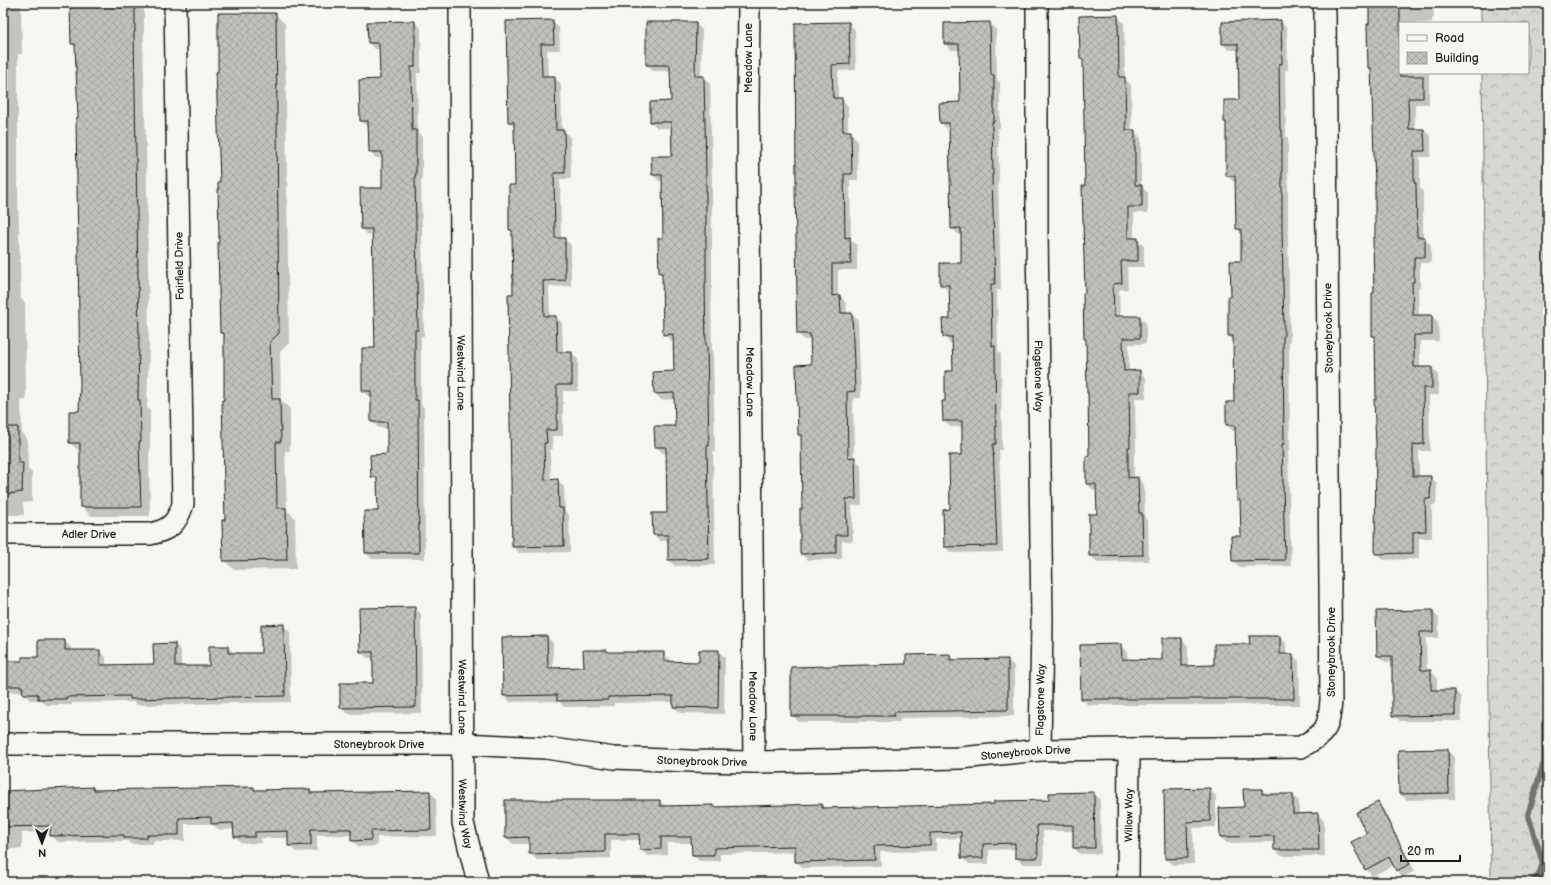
<svg xmlns="http://www.w3.org/2000/svg" width="1551" height="885" font-family="'Balsamiq Sans',sans-serif">
  <style>
    .forest { fill: url(#forest-crowns); stroke: #797977 }
    .shadow { fill: #0003 }
    .lines { fill: none; stroke-linecap: round; stroke-linejoin: round }
    .stream { stroke: #727271; stroke-width: 6 }
    .building { fill: url(#building-cross-hatch); stroke: #1c1c1c }
    .minor-casing { stroke: #1c1c1c; stroke-width: 24 }
    .minor { stroke: #f6f6f2; stroke-width: 21 }
    .labels { text-anchor: middle; stroke-width: 3; stroke-linejoin: round; paint-order: stroke }
    .street-label { font-size: 11px; fill: #1c1c1c; stroke: #f6f6f2 }
  </style>
  <defs>
    <pattern id="forest-crowns" width="20" height="18" patternUnits="userSpaceOnUse"><rect width="20" height="18" fill="#d6d6d2"/><path d="M2 6a3 3 0 1 1 6 0M12 15a3 3 0 1 1 6 0" fill="none" stroke="#b7b7b4"/></pattern>
    <pattern id="building-cross-hatch" width="8" height="8" patternUnits="userSpaceOnUse"><rect width="8" height="8" fill="#c0c0bd"/><path d="M0 0l8 8M0 8l8-8" fill="none" stroke="#a4a4a2"/></pattern>
  </defs>
  <rect width="100%" height="100%" fill="#f6f6f2"/>
  <filter id="ink" filterUnits="userSpaceOnUse"><feTurbulence type="fractalNoise" baseFrequency=".025" numOctaves="2"/><feDisplacementMap in="SourceGraphic" scale="8" xChannelSelector="R" yChannelSelector="G"/><feConvolveMatrix kernelMatrix="1 2 1 2 8 2 1 2 1" color-interpolation-filters="sRGB"/></filter>
  <g filter="url(#ink)">
    <path class="forest" d="M1481 3H1548V882H1491L1482 73H1528V23H1481Z"/>
    <path class="shadow" d="M3 3H20L21 4 22 54H18V191L21 299 25 303 26 400H21L22 434 27 438 28 469 32 473V502L23 503 24 515H3Z
      M71 3H144V41H143L147 186 149 348 147 408 150 410V452H149L150 516H91L81 506V453L70 443 80 412 81 385 79 119 77 48 72 43Z
      M1370 3H1433L1434 18H1432V23H1400V73H1432H1429V104H1415V130H1424L1431 136V157H1420V189L1423 191V238L1431 245V263H1420V288H1418L1419 316H1432L1438 322 1439 341H1420V368H1432L1438 374 1439 395H1429L1430 451H1419V477H1430L1437 483 1436 505H1432V538H1419V559L1383 560 1376 553 1377 400 1376 337 1373 335 1376 239 1375 120 1372 71 1369 67Z
      M275 14 285 24 289 343 280 352 281 400 290 409V451H285L287 510 295 518 296 569 234 570 224 560 226 521 225 401V336L221 333V183Z
      M1117 16 1124 23 1125 79 1131 85 1132 131H1134L1141 138V186L1148 193V213H1134V239H1137L1144 245V267H1127L1128 289 1119 290 1120 317H1140L1146 323V344H1129V372L1139 371 1146 378V398H1135L1136 453H1134V478H1138L1144 485 1145 518 1148 521 1149 561 1097 562 1090 555 1098 515 1097 490H1093L1087 484 1090 457 1087 340 1085 339 1086 187 1084 62 1081 59Z
      M553 21 559 28 560 50H547L548 77H554L561 84 562 131H564L570 137 571 179H560L561 239H564L571 245V286L549 287 550 317H556L562 323 563 353H571L578 359V391H563V436H552L553 449H550L551 480H558L564 487 565 511 569 515 570 552 519 553 513 546 514 295 513 232 510 229 516 186 515 128 509 121 507 22Z
      M414 22 421 28V73H417L418 133 422 137V181H421L424 336H421V404L424 408 425 559H372L366 553 365 512H379L378 482 372 476 388 455V428H379L372 422V397H370L363 391 376 349 374 235H368L362 229 383 189V158H376L370 152V127H368L361 121 360 81 381 80V49H375L369 43Z
      M1281 22 1287 28 1288 70H1285L1286 136 1288 138V235L1290 342H1289L1290 450H1288L1291 566 1239 567 1233 560 1242 537 1241 503 1238 499 1236 431H1233L1227 425 1235 403 1234 341 1229 336V297H1232L1242 262V233L1237 228 1236 182H1234L1227 176V123L1225 121 1240 101 1239 50H1229L1223 44V23Z
      M695 23 702 30 701 77H704L710 83 712 181V289H711L712 352 713 353 715 452H713L715 565 675 566 669 560V541H660L654 535 668 514 667 453H662L656 446 676 427V399L661 400 655 393 675 372V340L671 341 664 334 663 277 660 273 664 239 663 181H659L653 175 673 157V128H657L651 122 672 102V71H653L647 64Z
      M849 23 855 30 856 70 838 71V99H842L848 106V132H850L857 139 858 180H850L851 240 857 245V270H838V296H840L846 303 847 314H851L858 320 861 398H853L854 458 861 465 862 505 852 506 853 541H842V559L808 560 801 554 804 510 802 439 799 435 797 366 812 365 811 340H804L798 333 796 24Z
      M990 23 996 29 997 80 1000 82V128H998L999 181H998L1001 290H997L998 351 1001 354 1002 450H999L1003 552 951 553 945 547 951 510 963 456V427H950L944 421 946 402 954 372 953 343H950L944 337 951 320 950 291H948L941 284 962 264V234L959 235 952 228 950 129H947L941 123 961 103 960 50H951L945 43Z
      M415 608 421 614 422 713 348 714 341 707 374 684V658H367L361 651Z
      M1432 611 1439 618V638H1426L1427 671H1431L1437 678V691H1455L1461 697V721H1400L1393 715V662H1385L1378 656Z
      M283 625 290 632 291 702 137 705 134 702 72 703V705H46L41 700H30L24 694V692H3V662H23L39 658 64 641 71 647V651H99L106 657V666L155 665 175 644 181 651V667H210L228 647 234 653 262 654Z
      M547 637 553 643V669L585 668 607 651 610 653H663L670 659V662L700 663 718 651 725 657 724 714 681 713 674 707V702L614 703V706L564 707 559 701 510 702 504 695Z
      M1280 637 1286 643V655H1293L1299 661 1300 705H1088L1082 699 1121 646 1127 652 1128 660 1163 661 1182 639 1188 646V667L1215 666Z
      M950 655 956 661 1007 660 1014 666V716L900 718V722H799L792 715 907 665Z
      M1447 750 1454 757 1455 799 1406 800 1400 793Z
      M93 788 96 791 254 788 257 791 310 790 314 794 430 792 436 798 437 836 377 837V846L359 847 352 840V835H317V851L296 852 289 845V838H261V843H241L235 837V829L219 830 212 824H185V841H153V844H131L128 841 58 842 51 836V832L22 833V849H3V792Z
      M1209 789 1216 796V827L1193 828 1194 864 1173 865 1166 858 1165 790Z
      M1262 790 1268 795H1292L1299 801V815L1318 814 1324 821 1325 856H1281L1275 850V842L1227 843 1220 837Z
      M1094 793 1100 800 1101 854H1080L1074 848V831H1043L1044 864H1023L1016 858V849L989 850V864H969L962 858V838L936 839V851L880 852 881 866 803 868 796 861V852L720 854V861H699L693 855 692 843H667V855L647 856 641 849 640 840H611V858L537 860 530 853V844H513L506 837 660 801 666 807 712 806 715 808 821 805 824 808 995 805 1050 801Z
      M1378 803 1384 810 1415 871 1403 877 1397 871 1394 865 1372 876 1366 869 1368 834Z"/>
    <g class="lines">
      <path class="stream" d="M1531 882 1539 875 1543 863 1528 815 1544 762V724L1548 718"/>
    </g>
    <path class="building" d="M70 3H135V32H134L139 337 138 400H140L141 442H139L141 507H80V443H69V411H79L80 385 76 118H78L75 44H71Z
      M1369 3H1400V76H1423V98H1408L1409 129H1424L1425 151H1414V183H1416L1417 237H1425V257H1414V282H1412L1413 315H1432V335H1414V367H1432V388H1423L1424 444 1413 445V476H1431L1430 499H1425L1426 531 1413 532V553L1375 554 1376 445 1374 399H1376L1375 336H1372V293H1374L1373 238H1375V184L1371 68H1368L1367 24H1369Z
      M218 13H276L279 333 270 342 272 399H280L281 442H276L277 508H286L287 560 223 561 222 520H225L222 400H224V333H220L218 242H219L218 182H220L216 72H218Z
      M1118 15 1119 77H1125L1126 130H1135V185H1142V207H1128V238H1138V261H1121L1122 283 1113 284 1114 316H1140V338H1123L1124 371 1140 370V392H1129L1130 447H1128V478L1138 477 1139 513H1142L1143 555 1089 556V514H1097L1096 484H1086V456H1089L1088 393H1087L1086 339H1084L1083 293H1085L1082 186H1085L1083 59H1080L1079 16Z
      M553 20 554 44H541L542 76H555L556 130H564L565 173H554L555 238H565V280L543 281 544 316H556L557 352H572V385H557V430H546L547 443H544L545 480 558 479 559 508H563L564 546 512 547 508 294H513L512 230H509V185H515L514 122H508L506 21Z
      M1281 20 1282 64H1279L1280 130H1282V228L1284 335 1283 336 1284 444H1282L1285 560 1232 561 1231 536H1241L1240 500H1237L1235 425H1226V402H1234L1233 336H1228V296H1231L1230 261H1241V229H1236L1235 176H1226V122H1224V100H1239L1238 44H1222V22Z
      M415 21V67H411L412 130H416V175H415L418 330H415V400H418L419 553H365L364 511H378L377 477H371L370 455 387 454V422H371V391H362V348H375L372 229H361L360 188H382V152H369L368 121H360L359 80 380 79 379 43H368L367 22Z
      M646 22H696L695 76H704L706 174V283H705L706 346H707L709 446H707L709 559 668 560V535H653L652 513H667L666 447H655L654 426H675L674 393 654 394 653 372 674 371 673 334 663 335 662 273H659L658 238H663L662 175H652L651 156H672L671 122H650V102L671 101 670 65H646Z
      M849 22 850 64 832 65 833 98H842L843 131H851L852 174H844L845 238 850 237 851 264H832V296L840 295 841 313H852L855 391 847 392 848 458 855 457 856 499H846L847 535H836V553L800 554V509H802L801 435H798L796 365 811 364 810 334H797L796 296H797L795 185H796L795 23Z
      M990 22 991 75H994V122H992L993 175H992L995 284H991L992 346H995L996 444H993L997 546 944 547 943 510 950 509 949 455H962V421H943L942 401H945V371H953L952 337H943L942 319H950L949 285H940V263H961V228L951 229 949 123H940L939 103 960 102 959 44H944V23Z
      M3 427H18V463H23L22 492 3 495Z
      M415 607 416 707 340 708V683H373V652H360L359 608Z
      M1433 610V632H1420L1421 670H1431V690H1455V715L1392 716V656H1377L1376 611Z
      M284 624 285 696 130 699V696L66 697V699H38V694H23L22 686H3V661H22V657H38V640H65V650H100V665L154 664 153 644 175 643V666H209V646H228V653H261V625Z
      M547 636 548 668 584 667 583 650H607V652H664V661L699 662V650H719L718 708 673 707V696L608 697V700L557 701V695L503 696 502 637Z
      M1249 636H1280V654H1293L1294 699H1081L1080 645 1121 644 1122 659 1162 660V638H1182V666L1214 665V644H1250Z
      M950 654V660L1008 659V710L894 712V716H791V667L906 664V655Z
      M1448 749 1449 793 1399 794 1398 750Z
      M93 787V790L254 787V790L310 789V793L430 791 431 830 371 831V840L351 841V829H311V845L288 846V831L255 832V837H234L233 823 211 824V817L179 818V835H147V838H124V835L50 836V826L3 827V791Z
      M1210 788V821L1187 822 1188 858 1165 859 1164 789Z
      M1243 789H1262V794H1293V814L1318 813 1319 850H1274V836L1220 837 1219 808 1244 807Z
      M1094 792 1095 848H1073V825H1037L1038 858H1015V843L983 844V858H961V832L930 833V845L874 846 875 860 795 862V846L714 848V855H692L691 837H661V849L640 850 639 834H605V852L529 854V837L505 838V800H660V806L713 805V807L822 804V808L994 804V801L1049 800V793Z
      M1378 802 1410 864 1396 871 1389 857 1365 870 1351 842 1367 834 1356 813Z"/>
    <g class="lines">
      <defs>
        <g id="minor">
          <path id="s1" d="M460 3 463 823 478 882"/>
          <path id="s2" d="M749 3 748 107 754 762"/>
          <path id="s3" d="M1037 3V231L1042 622 1040 750"/>
          <path id="s4" d="M3 534H150C170 530 177 523 183 504L175 3"/>
          <path id="s5" d="M3 744H462L546 748 614 758 691 761 754 762 961 758 1040 750 1301 747C1326 733 1329 729 1331 700L1325 12 1323 3"/>
          <path id="s6" d="M1128 882 1129 749"/>
        </g>
      </defs>
      <use href="#minor" class="minor-casing"/>
      <use href="#minor" class="minor"/>
    </g>
  </g>
  <g class="labels">
    <g class="street-label">
      <text transform="translate(748 58) rotate(-90)" y="4">Meadow Lane</text>
      <text transform="translate(179 266) rotate(-91)" y="4">Fairfield Drive</text>
      <text transform="translate(1328 328) rotate(-91)" y="4">Stoneybrook Drive</text>
      <text dy="4" stroke="none"><textPath href="#s1" startOffset="370">Westwind Lane</textPath></text>
      <text dy="4" stroke="none"><textPath href="#s3" startOffset="373">Flagstone Way</textPath></text>
      <text dy="4" stroke="none"><textPath href="#s2" startOffset="379">Meadow Lane</textPath></text>
      <text dy="4" stroke="none"><textPath href="#s4" startOffset="86">Adler Drive</textPath></text>
      <text transform="translate(1331 652) rotate(-90)" y="4">Stoneybrook Drive</text>
      <text dy="4" stroke="none"><textPath href="#s1" startOffset="694">Westwind Lane</textPath></text>
      <text transform="translate(1040 700) rotate(-89)" y="4">Flagstone Way</text>
      <text dy="4" stroke="none"><textPath href="#s2" startOffset="703">Meadow Lane</textPath></text>
      <text dy="4" stroke="none"><textPath href="#s5" startOffset="376">Stoneybrook Drive</textPath></text>
      <text dy="4" stroke="none"><textPath href="#s5" startOffset="1024">Stoneybrook Drive</textPath></text>
      <text dy="4" stroke="none"><textPath href="#s5" startOffset="700">Stoneybrook Drive</textPath></text>
      <text dy="4" stroke="none"><textPath href="#s1" startOffset="811">Westwind Way</textPath></text>
      <text dy="4" stroke="none"><textPath href="#s6" startOffset="67">Willow Way</textPath></text>
    </g>
  </g>
  <rect width="1551" height="885" fill="none" stroke="#f6f6f2" stroke-width="16"/>
  <rect x="8" y="8" width="1535" height="869" fill="none" stroke="#1c1c1c" stroke-width="1.5" filter="url(#ink)"/>
  <rect x="1399" y="22" width="130" height="52" fill="#f6f6f2" stroke="#9f9f9c"/>
  <rect x="1407" y="35" width="20" height="6" fill="#f6f6f2" stroke="#9f9f9c"/>
  <text x="1435" y="42" font-size="12" fill="#1c1c1c">Road</text>
  <rect x="1407" y="52" width="20" height="12" fill="url(#building-cross-hatch)" stroke="#9f9f9c"/>
  <text x="1435" y="62" font-size="12" fill="#1c1c1c">Building</text>
  <g transform="translate(42 843) rotate(179)" stroke="#f6f6f2" stroke-width="3" paint-order="stroke">
  <path d="M0-3L7 15L0 10L-7 15Z" fill="#1c1c1c"/>
  <text y="-6" font-size="11" font-weight="bold" text-anchor="middle" fill="#1c1c1c">N</text>
  </g>
  <path d="M1401 855v6h59v-6" fill="none" stroke="#1c1c1c" stroke-width="2"/>
  <text x="1407" y="855" font-size="12" fill="#1c1c1c" stroke="#f6f6f2" stroke-width="3" paint-order="stroke">20 m</text>
</svg>
